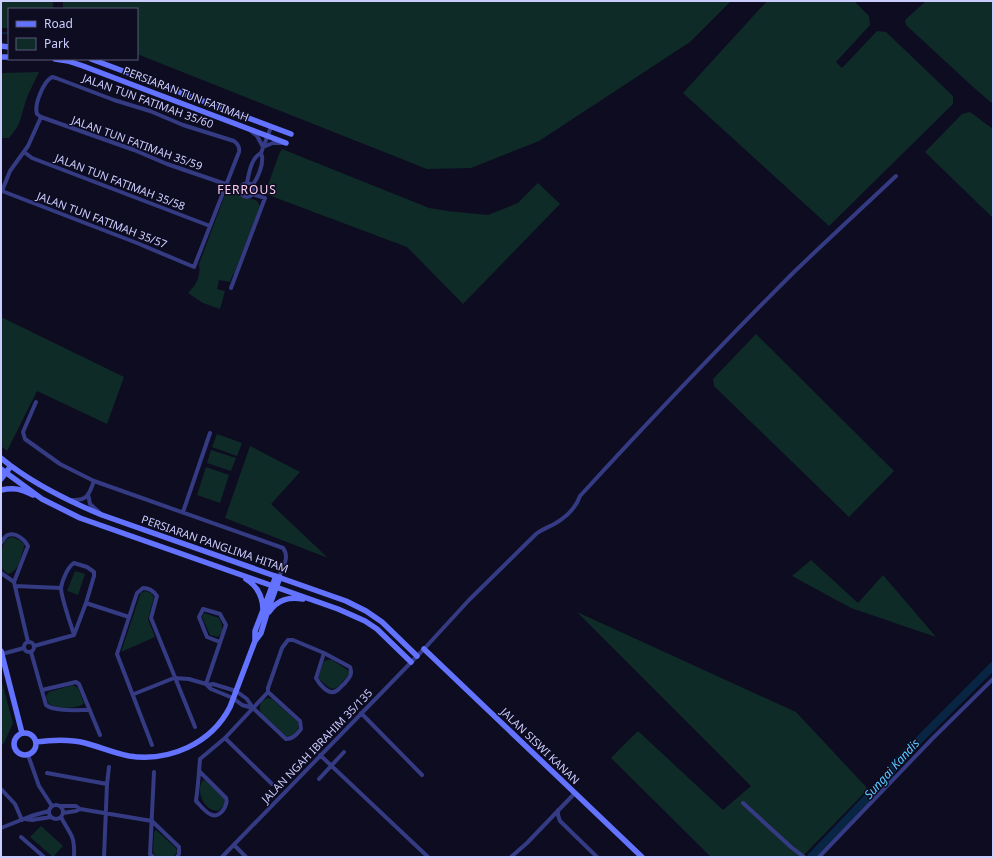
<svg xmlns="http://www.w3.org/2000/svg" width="994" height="858" font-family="'Noto Sans',sans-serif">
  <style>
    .green { fill: #0f2b27 }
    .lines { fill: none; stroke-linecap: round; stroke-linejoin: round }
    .stream { stroke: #082644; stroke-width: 1.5 }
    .river { stroke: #082644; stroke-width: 8 }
    .street { stroke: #343b83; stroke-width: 4 }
    .secondary { stroke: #6373ff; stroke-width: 5.5 }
    .labels { text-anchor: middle; stroke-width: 3; stroke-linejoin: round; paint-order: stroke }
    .street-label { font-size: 11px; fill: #cccdff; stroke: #0d0c21 }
    .neighbourhood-label { font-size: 12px; letter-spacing: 1px; fill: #ffcef3; stroke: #0d0c21 }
    .water-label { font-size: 12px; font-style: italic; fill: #5ac8ff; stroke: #0d0c21 }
  </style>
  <rect width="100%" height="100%" fill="#0d0c21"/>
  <path class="green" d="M1 1H53V9H9V28H1Z
    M63 1H731L690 42 539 141 471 168 427 169 137 54V9H63Z
    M767 1H854L869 16 870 25 836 62 842 68 877 31 886 32 953 96V104L829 226 683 93Z
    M926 1H993V104L972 86 906 25 905 20Z
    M39 72C34 83 27 95 24 107 19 123 21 124 9 138H1V73Z
    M970 112 993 129V218L925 152 962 114Z
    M282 149 429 208 447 211 488 215 518 203 538 183 560 204 495 271 463 304 407 247 263 193 267 188 279 154Z
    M230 191C238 193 240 197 245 198 251 200 258 197 260 207L234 274H233L230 282 219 280 217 289 225 291 220 309 203 303 188 293C196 285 201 277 199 264L225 195 227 192Z
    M1 317 124 377 107 424 37 391 7 451 1 446Z
    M756 334 894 471 849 517 714 386 713 379Z
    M217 434 242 443 237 456 212 447Z
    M250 446 300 472 271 504 328 558 225 518Z
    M211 450 236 458 231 471 207 463Z
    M206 467 229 475 220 503 197 495Z
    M12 537 19 540 24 544V547C21 556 19 572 8 574L1 568C1 557 0 539 12 537Z
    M811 560 858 603 883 575 936 637 851 608 792 576Z
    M75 571 85 574 78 595 67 591Z
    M145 591 151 593 154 597 148 619 155 637 121 652 140 595 141 593Z
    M577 612 796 712 868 789 802 857H711L611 758 638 731 723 810 751 786Z
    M204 613 219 618C223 626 224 631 218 637L210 635 202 617Z
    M328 660H332L349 671V674C335 690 336 695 319 679L318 676 324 661Z
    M1 679 13 723 4 743 1 745Z
    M73 685 78 688 84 703 82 705C74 709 56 709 48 703L46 696 49 692Z
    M268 698 272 699 298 722V729C295 733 292 737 286 736L261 713C258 705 261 700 268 698Z
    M203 780 206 781 224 798 225 804 218 811C204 811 195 791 203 780Z
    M41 826 63 846 53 857 30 837Z
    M156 830 176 848 177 852 173 857H156L153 852 154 832Z"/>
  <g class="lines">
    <path class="stream" d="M1 33H9
      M133 59 136 60"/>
    <path class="river" d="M811 857 890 774 895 764 993 666"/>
    <path class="street" d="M52 77 56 78 114 100 150 111 183 125 234 141C238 144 240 147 239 152L194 267 137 243 2 191 10 171 28 146 41 117 37 114C34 105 43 82 52 77Z
      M41 117 134 150 167 164 240 189
      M251 131 257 136 263 147 273 143H284
      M24 152 32 158 210 226
      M247 183C249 173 251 158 261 153L271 127
      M240 190a7 7 0 1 1 14 0a7 7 0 1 1-14 0Z
      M252 186C258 178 265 162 261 153
      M231 288 265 198 252 194
      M36 402 23 432 25 439 60 464 94 481 283 548C290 557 283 567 279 577
      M88 494 90 504 99 512
      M72 500C88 501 89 494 94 481
      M183 512 210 433
      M1 543C3 540 5 536 8 535 16 532 25 540 28 546L14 582 1 573
      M74 563 87 567 94 572V576L86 603 74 635C71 625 61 597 61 588 62 581 68 566 74 563Z
      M14 582 28 642
      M15 586 61 588
      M86 603 129 617
      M24 647a5 5 0 1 1 10 0a5 5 0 1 1-10 0Z
      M34 646 74 635
      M31 652 46 705C54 712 79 710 90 710
      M2 654 24 648
      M206 684 226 625 220 614 203 609 199 617 207 637 220 642
      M207 685 213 684 236 691 247 699 253 708 286 739C293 739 297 734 301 729L300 721 268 692
      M42 690 76 682 79 684 100 735
      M134 694 174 678 189 679 206 684 211 689 233 698 242 705 253 708
      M361 713 422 775
      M225 738 272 784
      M152 745 117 654 137 593 143 588C149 588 153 590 157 596L151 618 195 727
      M28 755 39 786 52 806
      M320 755 428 857
      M199 771 226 798C229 805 219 820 210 814 205 812 200 805 196 801 198 787 199 773 200 759L225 738 268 692V688L282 648 288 640H293L324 653 350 667C353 675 349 678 344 684 341 686 339 690 336 691 329 696 319 684 316 678L324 653
      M47 773 107 784
      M319 779 344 752
      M1 789 15 804 22 820
      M743 803 791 847 804 857
      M49 812a7 7 0 1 1 14 0a7 7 0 1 1-14 0Z
      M60 806H76L80 809
      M558 810V815L560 821 597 857
      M63 813 76 811 80 809 152 821
      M61 817C70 835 75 834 74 857
      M25 819 32 820 51 817
      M152 821 179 847V854L177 857
      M1 828 31 816 49 811
      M21 837 44 857
      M234 845 246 857
      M104 857 107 784 109 767
      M153 857 150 854 154 772
      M222 857 424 649 469 600 536 534C542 529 549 527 556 523 566 517 576 507 580 496 649 421 720 346 792 274 826 241 861 209 896 176
      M511 857 527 843 575 793
      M819 857 932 739 993 679"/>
    <path class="secondary" d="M1 46 9 47
      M1 57H9
      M55 59 68 61 83 66 286 143
      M91 59 291 134
      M1 458C31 483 66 500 102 515L346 601 366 611 382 622 417 656
      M1 469 42 499 80 518 338 609 365 621 377 629 411 662
      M1 479 11 466
      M1 490C15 487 20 489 33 495
      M246 579C257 586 263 596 263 610
      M269 612C278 599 289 597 303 599
      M255 641V631L276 576
      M424 649 642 857
      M1 651 22 733
      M14 744a11 11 0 1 1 22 0a11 11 0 1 1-22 0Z
      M36 742C52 740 69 739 85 743 100 747 114 753 129 756 169 762 211 744 230 707L255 641 261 633 269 607 280 577"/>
  </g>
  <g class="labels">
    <g class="street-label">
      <text transform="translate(186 94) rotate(21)" y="4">PERSIARAN TUN FATIMAH</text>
      <text transform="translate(148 101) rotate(20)" y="4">JALAN TUN FATIMAH 35/60</text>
      <text transform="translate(137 143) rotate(20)" y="4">JALAN TUN FATIMAH 35/59</text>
      <text transform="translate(120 182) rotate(21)" y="4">JALAN TUN FATIMAH 35/58</text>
      <text transform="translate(102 220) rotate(21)" y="4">JALAN TUN FATIMAH 35/57</text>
      <text transform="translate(215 544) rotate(19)" y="4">PERSIARAN PANGLIMA HITAM</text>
      <text transform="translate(317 746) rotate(-46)" y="4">JALAN NGAH IBRAHIM 35/135</text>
      <text transform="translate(540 746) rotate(44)" y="4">JALAN SISWI KANAN</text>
    </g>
    <g class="neighbourhood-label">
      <text x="247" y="194">FERROUS</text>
    </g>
    <g class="water-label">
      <text transform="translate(892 769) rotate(-48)" y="4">Sungai Kandis</text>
    </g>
  </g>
  <rect width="994" height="858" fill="none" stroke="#cccdff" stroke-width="4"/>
  <rect x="8" y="8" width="130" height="52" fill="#0d0c21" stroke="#59597a"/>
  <rect x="16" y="21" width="20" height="6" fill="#6373ff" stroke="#59597a"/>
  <text x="44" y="28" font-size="12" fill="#cccdff">Road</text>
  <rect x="16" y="38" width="20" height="12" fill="#0f2b27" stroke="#59597a"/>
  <text x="44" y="48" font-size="12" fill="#cccdff">Park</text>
</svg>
